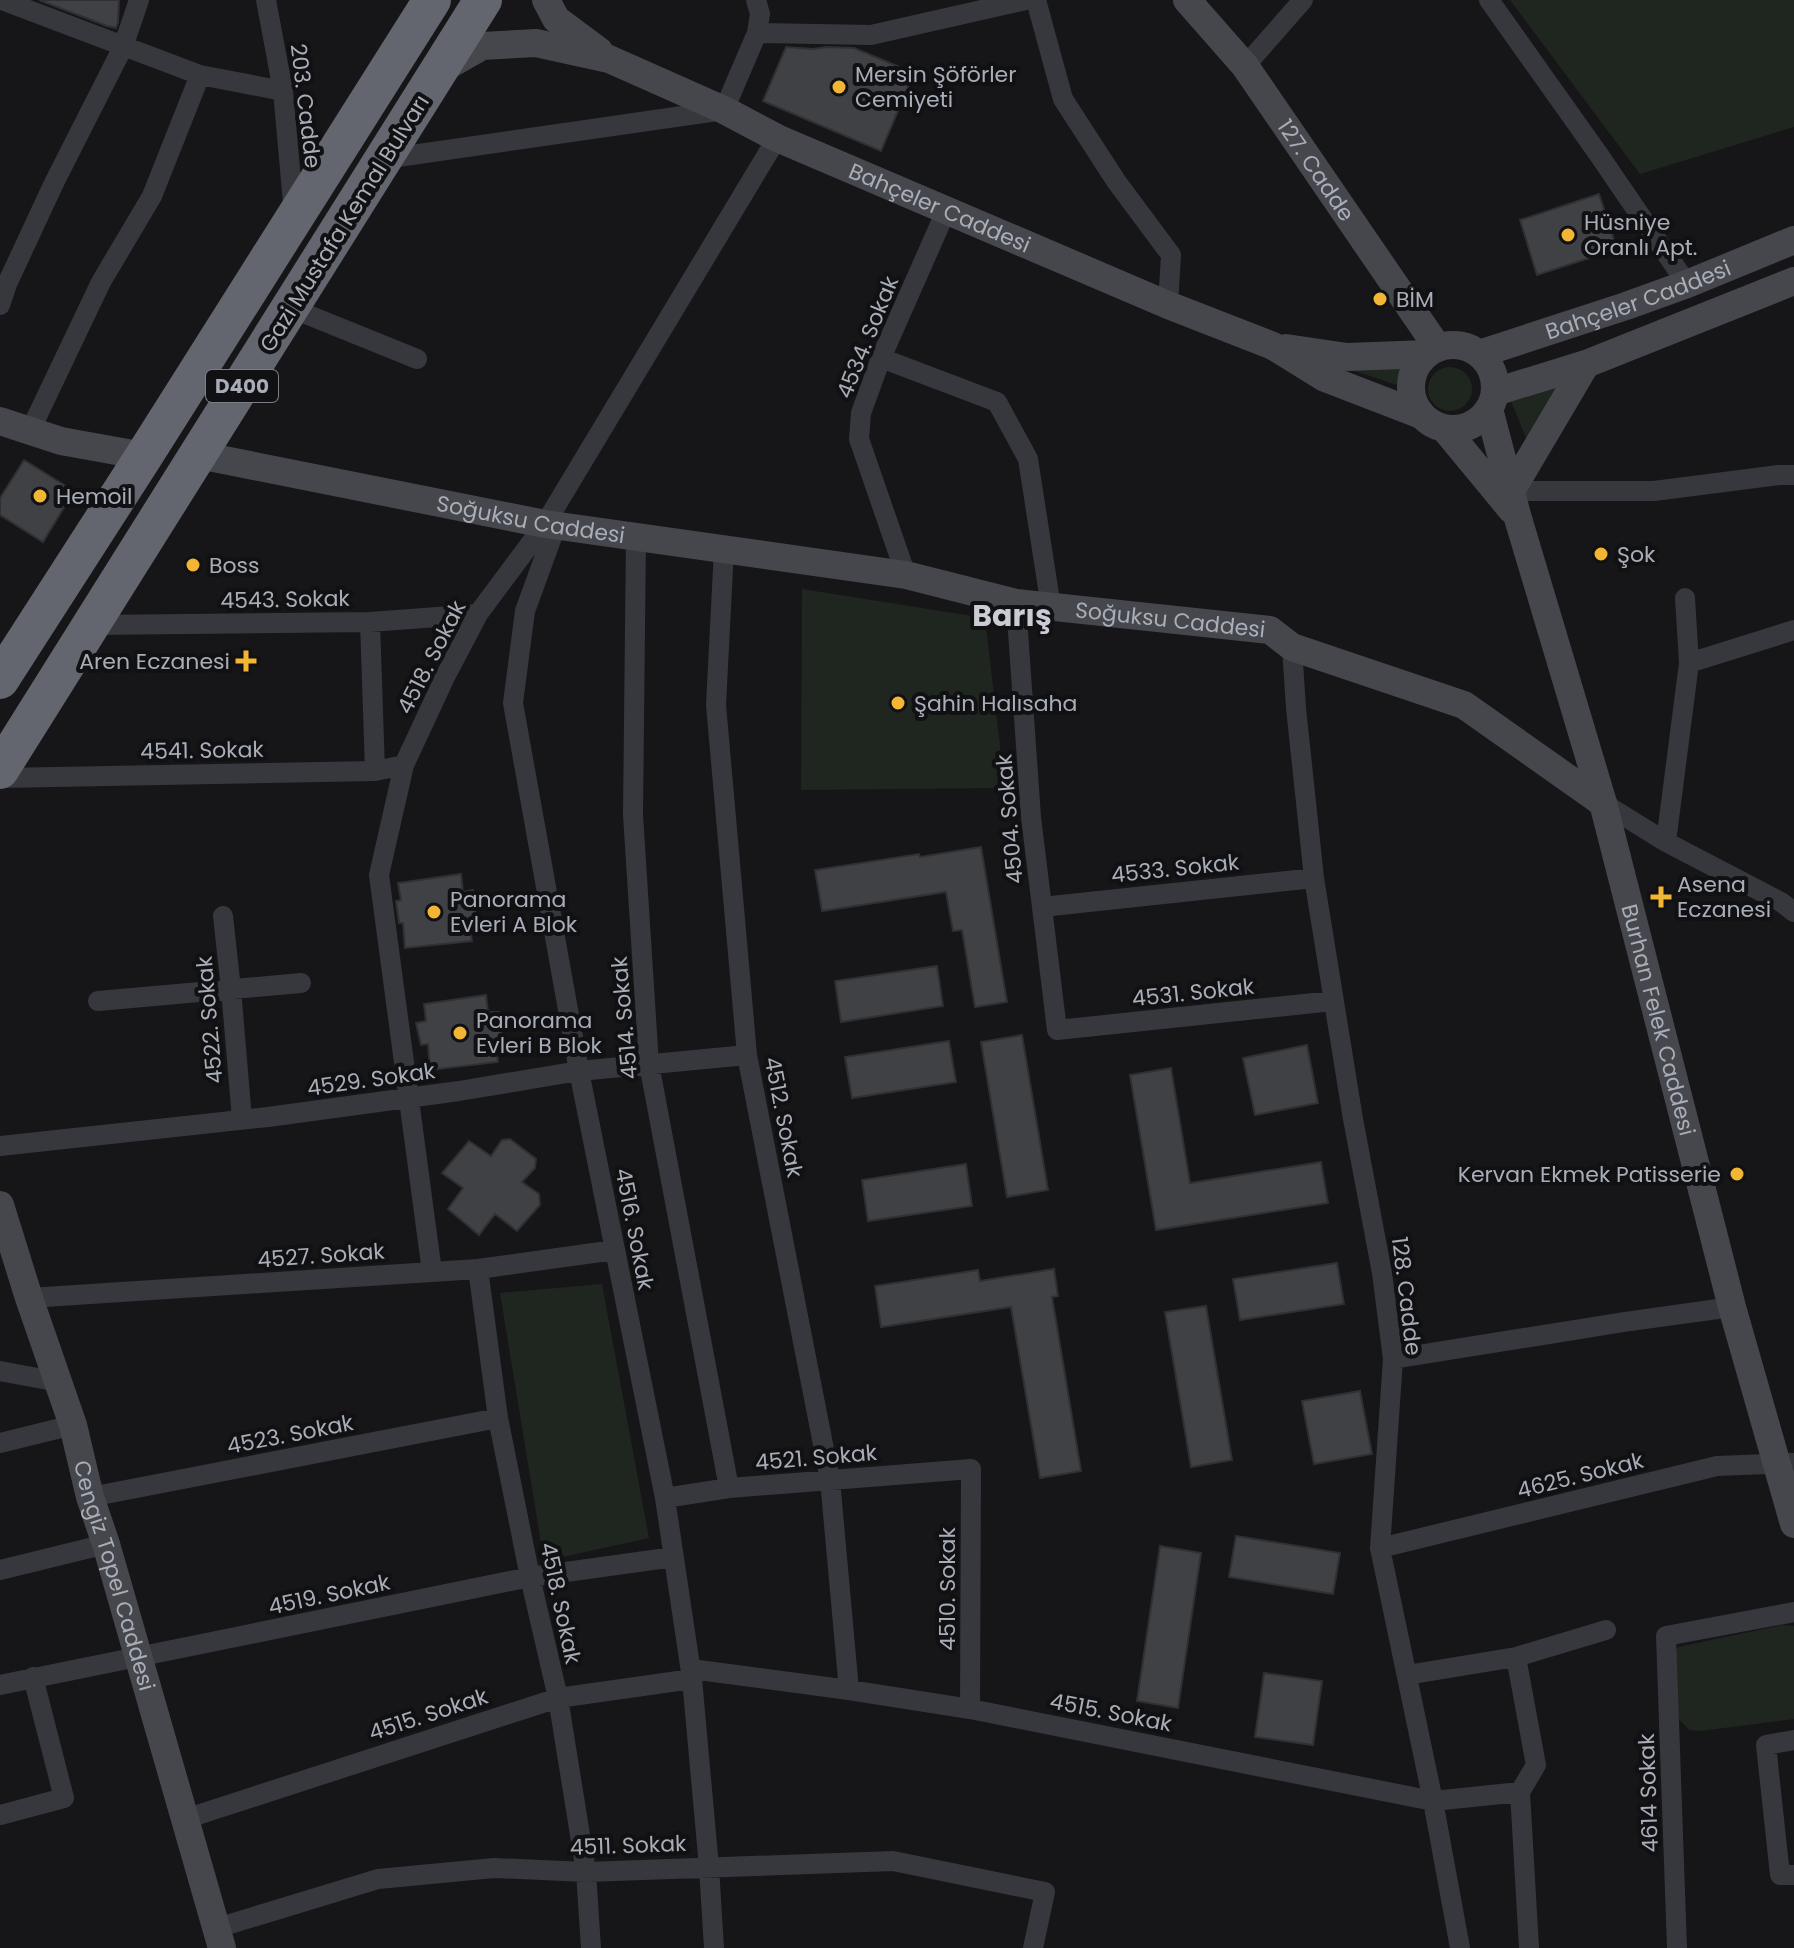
<svg xmlns="http://www.w3.org/2000/svg" width="1794" height="1948" font-family="Poppins,sans-serif">
  <style>
    .green { fill: #1e261f }
    .building { fill: #404145; stroke: #303034; stroke-width: 2 }
    .lines { fill: none; stroke-linecap: round; stroke-linejoin: round }
    .street { stroke: #37383d; stroke-width: 20 }
    .secondary { stroke: #45474d; stroke-width: 28 }
    .highway { stroke: #63666e; stroke-width: 38 }
    .poi-dot { fill: #f2b534; stroke: #111113; stroke-width: 3 }
    .labels { text-anchor: middle; stroke-width: 8; stroke-linejoin: round; paint-order: stroke }
    .shield { fill: #111113; stroke: #7b7e86; stroke-width: 2 }
    .shield-label { font-size: 20px; font-weight: bold; fill: #a8adb8 }
    .poi-label { font-size: 22px; fill: #a8adb8; stroke: #111113; text-anchor: start }
    .street-label { font-size: 22px; fill: #a8adb8; stroke: #111113 }
    .district-label { font-size: 30px; font-weight: bold; fill: #c9ccd4; stroke: #111113 }
  </style>
  <rect width="100%" height="100%" fill="#161618"/>
  <path class="green" d="M1510 0H1794V127L1640 174Z
    M1330 363 1406 366 1400 386Z
    M1428 389a22 22 0 1 1 44 0a22 22 0 1 1-44 0Z
    M1562 385 1528 443 1511 401Z
    M802 589 985 618 1005 788 801 790Z
    M602 1284 649 1538 544 1561 500 1293Z
    M1782 1625 1794 1626V1719L1701 1731 1689 1730 1679 1719 1675 1652 1678 1647Z"/>
  <path class="building" d="M39 0H119L118 22 116 28 107 26Z
    M786 47 813 49 827 47 854 48 914 73 881 151 763 101Z
    M1599 194 1617 249 1537 275 1520 220Z
    M24 460 74 491 43 542 0 515V498Z
    M981 847 1007 1002 975 1007 962 930 953 931 946 892 822 911 815 870 919 854 920 857Z
    M461 874 463 892 473 890 477 925 470 927 472 941 405 948 403 923H399L396 901 401 900 398 883Z
    M937 966 943 1006 841 1022 835 981Z
    M486 995 488 1012H499L503 1046 496 1048 498 1062 430 1070 428 1044 421 1045 416 1023 426 1021 424 1004Z
    M1022 1035 1048 1190 1007 1197 981 1042Z
    M949 1041 956 1082 852 1098 845 1057Z
    M1307 1045 1318 1103 1255 1115 1243 1058Z
    M1171 1068 1190 1183 1321 1162 1328 1203 1156 1230 1130 1075Z
    M510 1139 536 1159 535 1168 522 1182 539 1194 540 1205 517 1231 495 1214 479 1235 448 1209 463 1188 442 1173 469 1141 491 1156 502 1140Z
    M966 1164 972 1206 868 1221 862 1180Z
    M1337 1263 1344 1304 1240 1320 1233 1279Z
    M1054 1269 1058 1296 1052 1297 1081 1471 1040 1478 1011 1307 881 1327 875 1286 978 1270 980 1281Z
    M1206 1306 1232 1460 1191 1467 1165 1312Z
    M1360 1391 1372 1454 1314 1464 1302 1401Z
    M1236 1536 1340 1553 1333 1594 1229 1577Z
    M1160 1546 1201 1553 1178 1708 1137 1701Z
    M1264 1673 1322 1681 1313 1745 1255 1737Z"/>
  <g class="lines">
    <path class="street" d="M2 0 200 75 283 91
      M266 0 283 91 294 214
      M1036 0 1063 99 1116 181 1171 255 1168 305
      M1489 0 1599 155 1687 284
      M757 33 871 35 1026 0
      M1245 66 1303 0
      M384 159 724 110 757 33 760 14 756 0
      M0 305 7 284 54 183 123 47 139 0
      M291 308 417 359
      M881 358 997 402 1028 459 1051 607
      M30 431 101 282 152 196 200 75
      M1511 491H1654L1779 475H1794
      M556 526 525 611 513 703 579 1071 665 1498 692 1679 709 1867 714 1948
      M636 536 633 815 649 1064 729 1488
      M724 549 716 705 747 1055 830 1480 849 1690
      M906 575 859 439 861 413 881 358 946 211
      M1016 603 1031 817 1057 1030 1333 1001
      M370 622 375 771
      M91 625 370 622 478 614
      M1292 647 1296 708 1314 878 1353 1119 1382 1273 1393 1359 1380 1548 1433 1801 1460 1948
      M1689 663 1794 630
      M0 778 375 771 404 765
      M1603 803 1666 842 1781 902 1794 912
      M1666 842 1689 663 1685 598
      M1042 907 1314 878
      M223 916 231 989 242 1119
      M98 1001 301 983
      M0 1146 268 1117 459 1091 579 1071 747 1055
      M478 1269 498 1418 530 1577 558 1698 586 1872 591 1948
      M432 1272 379 875 404 765 445 677 478 614 545 524 777 138
      M29 1298 478 1269 615 1250
      M1393 1359 1624 1322 1732 1307
      M0 1371 59 1382
      M0 1443 73 1425
      M90 1497 498 1418
      M665 1498 729 1488 971 1469 970 1709
      M1380 1548 1717 1466 1794 1463
      M0 1570 106 1544
      M1516 1657 1536 1765 1520 1792 1529 1948
      M691 1669 849 1690 970 1709 1433 1801 1520 1792
      M1407 1675 1516 1657 1606 1630
      M0 1685 530 1577 674 1557
      M1794 1740 1766 1745 1780 1875H1794
      M0 1815 64 1798 33 1677
      M185 1819 558 1698 692 1679
      M217 1928 378 1879 494 1868 586 1872 893 1861 1045 1892 1033 1948
      M1677 1948 1666 1636 1794 1612"/>
    <g class="secondary">
      <path d="M546 0 556 19 599 51"/>
      <path id="s1" d="M1187 0 1245 66 1438 348"/>
      <path id="s2" d="M440 70 482 46 536 43 609 59 724 110 777 138 1168 305 1273 346 1325 378 1421 415"/>
      <circle cx="1453" cy="387" r="42"/>
      <path d="M1286 348 1347 357 1427 354"/>
      <path id="s3" d="M1479 354 1626 306 1687 284 1794 240"/>
      <path d="M1495 392 1586 364 1794 281"/>
      <path id="s4" d="M1489 409 1517 515 1603 803 1732 1307 1794 1524"/>
      <path d="M0 421 61 441 144 456"/>
      <path d="M1445 429 1511 509"/>
      <path id="s5" d="M199 455 545 524 906 575 1016 603 1270 630 1292 647 1464 705 1603 803"/>
      <path d="M1511 491 1586 364"/>
      <path id="s6" d="M0 1205 29 1298 73 1425 90 1497 106 1544 222 1948"/>
    </g>
    <path class="highway" d="M0 680 144 456 432 0
      M0 770 483 0"/>
  </g>
  <g class="poi-dot">
    <circle cx="839" cy="87" r="8"/>
    <circle cx="1568" cy="235" r="8"/>
    <circle cx="1380" cy="299" r="8"/>
    <circle cx="40" cy="496" r="8"/>
    <circle cx="1601" cy="554" r="8"/>
    <circle cx="193" cy="565" r="8"/>
    <path d="M242 649h8v8h8v8h-8v8h-8v-8h-8v-8h8z"/>
    <circle cx="898" cy="703" r="8"/>
    <path d="M1657 885h8v8h8v8h-8v8h-8v-8h-8v-8h8z"/>
    <circle cx="434" cy="912" r="8"/>
    <circle cx="460" cy="1033" r="8"/>
    <circle cx="1737" cy="1174" r="8"/>
  </g>
  <g class="labels">
    <rect class="shield" x="206" y="370" width="72" height="32" rx="6"/>
    <g class="shield-label">
      <text x="242" y="393">D400</text>
    </g>
    <g class="poi-label">
      <text x="855" y="82">Mersin Şöförler<tspan x="855" dy="25">Cemiyeti</tspan></text>
      <text x="1584" y="230">Hüsniye<tspan x="1584" dy="25">Oranlı Apt.</tspan></text>
      <text x="1396" y="307">BİM</text>
      <text x="56" y="504">Hemoil</text>
      <text x="1617" y="562">Şok</text>
      <text x="209" y="573">Boss</text>
      <text x="230" y="669" text-anchor="end">Aren Eczanesi</text>
      <text x="914" y="711">Şahin Halısaha</text>
      <text x="1677" y="892">Asena<tspan x="1677" dy="25">Eczanesi</tspan></text>
      <text x="450" y="907">Panorama<tspan x="450" dy="25">Evleri A Blok</tspan></text>
      <text x="476" y="1028">Panorama<tspan x="476" dy="25">Evleri B Blok</tspan></text>
      <text x="1721" y="1182" text-anchor="end">Kervan Ekmek Patisserie</text>
    </g>
    <g class="street-label">
      <text transform="translate(306 106) rotate(83)" y="8">203. Cadde</text>
      <text dy="8" stroke="none"><textPath href="#s1" startOffset="214">127. Cadde</textPath></text>
      <text dy="8" stroke="none"><textPath href="#s2" startOffset="540">Bahçeler Caddesi</textPath></text>
      <text transform="translate(344 223) rotate(-58)" y="8">Gazi Mustafa Kemal Bulvarı</text>
      <text dy="8" stroke="none"><textPath href="#s3" startOffset="168">Bahçeler Caddesi</textPath></text>
      <text transform="translate(867 337) rotate(-68)" y="8">4534. Sokak</text>
      <text dy="8" stroke="none"><textPath href="#s5" startOffset="338">Soğuksu Caddesi</textPath></text>
      <text transform="translate(285 599) rotate(-1)" y="8">4543. Sokak</text>
      <text dy="8" stroke="none"><textPath href="#s5" startOffset="986">Soğuksu Caddesi</textPath></text>
      <text transform="translate(431 657) rotate(-63)" y="8">4518. Sokak</text>
      <text transform="translate(202 750) rotate(-1)" y="8">4541. Sokak</text>
      <text transform="translate(1009 819) rotate(-95)" y="8">4504. Sokak</text>
      <text transform="translate(1175 868) rotate(-6)" y="8">4533. Sokak</text>
      <text transform="translate(1193 992) rotate(-6)" y="8">4531. Sokak</text>
      <text transform="translate(624 1018) rotate(-95)" y="8">4514. Sokak</text>
      <text dy="8" stroke="none"><textPath href="#s4" startOffset="634">Burhan Felek Caddesi</textPath></text>
      <text transform="translate(209 1020) rotate(-95)" y="8">4522. Sokak</text>
      <text transform="translate(371 1079) rotate(-8)" y="8">4529. Sokak</text>
      <text transform="translate(784 1117) rotate(79)" y="8">4512. Sokak</text>
      <text transform="translate(635 1229) rotate(79)" y="8">4516. Sokak</text>
      <text transform="translate(321 1255) rotate(-4)" y="8">4527. Sokak</text>
      <text transform="translate(1407 1296) rotate(83)" y="8">128. Cadde</text>
      <text transform="translate(290 1434) rotate(-11)" y="8">4523. Sokak</text>
      <text transform="translate(816 1457) rotate(-5)" y="8">4521. Sokak</text>
      <text transform="translate(1580 1475) rotate(-14)" y="8">4625. Sokak</text>
      <text dy="8" stroke="none"><textPath href="#s6" startOffset="388">Cengiz Topel Caddesi</textPath></text>
      <text transform="translate(947 1589) rotate(-90)" y="8">4510. Sokak</text>
      <text transform="translate(329 1594) rotate(-12)" y="8">4519. Sokak</text>
      <text transform="translate(561 1603) rotate(78)" y="8">4518. Sokak</text>
      <text transform="translate(1111 1712) rotate(11)" y="8">4515. Sokak</text>
      <text transform="translate(428 1714) rotate(-18)" y="8">4515. Sokak</text>
      <text transform="translate(1648 1793) rotate(-92)" y="8">4614 Sokak</text>
      <text transform="translate(628 1845) rotate(-2)" y="8">4511. Sokak</text>
    </g>
    <g class="district-label">
      <text x="1012" y="626">Barış</text>
    </g>
  </g>
</svg>
